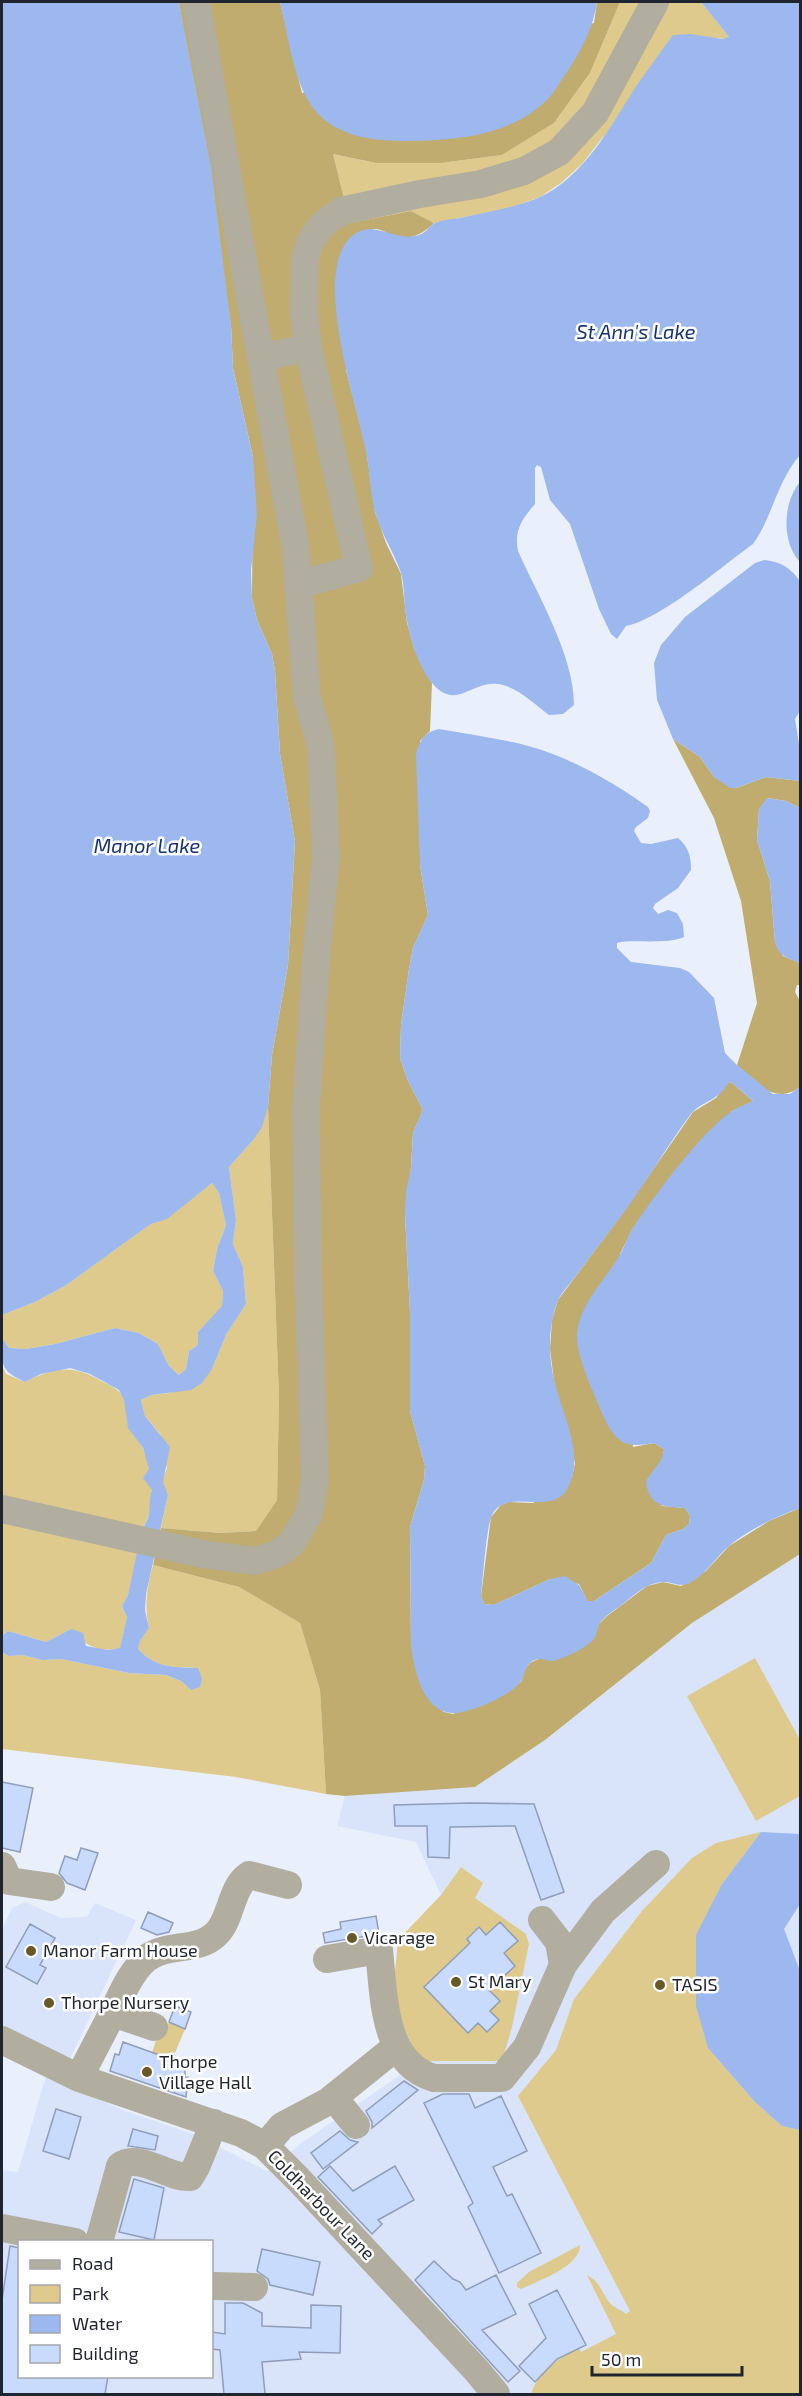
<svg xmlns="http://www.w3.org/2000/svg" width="802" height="2396" font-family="'Exo 2',sans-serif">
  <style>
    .built { fill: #d9e4fa; fill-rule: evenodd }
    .green { fill: #ddca8c }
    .forest { fill: #bfac6e }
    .water { fill: #9cb8ee; fill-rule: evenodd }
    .building { fill: #c9dbfc; stroke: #8f9db9; stroke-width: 1.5 }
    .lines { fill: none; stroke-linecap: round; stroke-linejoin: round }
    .minor { stroke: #b1ad9f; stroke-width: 28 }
    .poi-dot { fill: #695927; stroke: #fff; stroke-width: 2 }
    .labels { text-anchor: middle; stroke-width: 5; stroke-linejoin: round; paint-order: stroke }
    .poi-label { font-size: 18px; fill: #1f242f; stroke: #fff; text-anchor: start }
    .street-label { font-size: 18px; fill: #1f242f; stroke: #fff }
    .water-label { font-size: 20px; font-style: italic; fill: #173271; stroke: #fff }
  </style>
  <rect width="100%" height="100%" fill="#e9effb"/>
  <path class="built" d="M800 1554V2394H2V2170L18 2172 46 2076 123 2110 198 2136 267 2171 303 2142 420 2061 512 2026 529 1944 526 1935 475 1898 461 1867 441 1895 416 1842 337 1826 345 1796 475 1787 545 1740 692 1623ZM20 2242H212V2376H20Z
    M25 1902 61 1918 87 1917 95 1903 136 1920 69 2061 2 2028V1929L12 1908Z"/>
  <path class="green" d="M620 2H701L729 37 726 39 716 38 603 137 582 164 561 183 540 197 510 208 434 223 411 211 350 223 333 154 376 163H441L502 155 554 123 590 73Z
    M268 1107 279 1397 277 1500 256 1531 221 1533 161 1528 168 1495 162 1482 167 1468 160 1434 145 1416 141 1400 151 1395 170 1393 212 1369 226 1335 246 1304 243 1267 233 1244 236 1220 229 1167 254 1139Z
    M212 1183 219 1193 226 1225 217 1249 213 1271 223 1291 222 1307 198 1332V1345L189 1351 186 1369 179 1375 169 1366 158 1344 139 1333 115 1328 55 1344 26 1349 9 1348 2 1338V1315L35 1302 65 1286 141 1231 151 1224 167 1218Z
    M2 1366 6 1374 25 1382C56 1367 73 1364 103 1382 112 1386 120 1390 124 1399 128 1409 125 1421 130 1430 134 1437 140 1442 143 1449 153 1473 157 1508 142 1529L2 1496Z
    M2 1521 138 1551 128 1595 122 1606 127 1617 120 1649C94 1651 88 1647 71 1629L46 1642 8 1631 2 1636Z
    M153 1565 239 1587 300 1623 320 1690 326 1794 236 1777 2 1749V1652L9 1656 23 1655 42 1660 61 1659 129 1673 166 1675 181 1681 191 1690 197 1668C172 1667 156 1668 138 1649L140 1641 149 1628C144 1605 147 1587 153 1565Z
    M755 1658 800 1740V1796L756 1821 687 1696Z
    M761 1832 722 1884 708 2048 755 2102 782 2126 800 2130V2394H531C539 2371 557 2359 579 2348L581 2352 616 2334 587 2275C600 2282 601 2291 609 2302 613 2308 621 2309 626 2314L630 2311 518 2096 556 2050 574 1999 642 1911 692 1858 716 1843Z
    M461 1867 483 1883 475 1898 526 1934 529 1944 512 2027 502 2061H420L392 2004 398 1940 441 1895Z
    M169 2022 185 2029 172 2060 152 2053 158 2034 165 2033Z
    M580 2245C581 2266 538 2281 521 2289L517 2287V2283L529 2272Z"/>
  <path class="forest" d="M179 2H280L302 93 594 23 597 2H620L590 73 554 123 502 155 441 163H376L333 154 350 223 411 211 434 223C424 233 412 240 397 237 388 235 383 228 373 229L346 370 366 448 375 512 386 543 401 574 407 623 414 648 432 683 430 731 420 741V865L428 915 413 948 409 969 401 1025 400 1058 408 1081 423 1110 413 1133 411 1168 405 1215 410 1312V1411L425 1466 424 1480 410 1527 411 1645 433 1704 444 1712 453 1714 521 1682C523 1676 525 1668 529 1664 531 1660 585 1643 593 1640L599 1624 607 1616 647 1586 663 1582 681 1586 706 1571 729 1546 769 1521 800 1508V1554L692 1623 545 1740 475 1787 345 1796 326 1794 320 1690 300 1623 239 1587 153 1565 161 1528 221 1533 256 1531 277 1500 279 1397 268 1107 272 1055 288 965 295 841 280 754 275 671 272 654 257 620 252 598 253 457 233 368 231 325Z
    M673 739 700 757 714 777 736 788 766 777 800 781V808L786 801 768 798 759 809 757 840 770 881 775 942 783 956 800 963V985H797L795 992 800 1001V1087C774 1106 757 1082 737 1065L757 1003 741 901 714 818Z
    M731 1082 753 1101 732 1111 690 1153 633 1228 620 1254 633 1447 654 1443 664 1449 663 1458 647 1480 662 1506 685 1508 690 1516 689 1524 683 1529 666 1535 651 1563 594 1601 588 1602 579 1584 550 1579 494 1605 484 1604 481 1596 491 1517 501 1505 509 1502 533 1503 572 1477 575 1463 554 1381 550 1349 552 1320 558 1300 623 1213 693 1112 716 1098 728 1083Z"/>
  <path class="water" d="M2 2H179L211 166 231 325 233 368 253 457 257 515 251 570 252 598 257 620 272 654 275 671 280 754 295 841 288 965 272 1055 268 1107 262 1127 254 1139 229 1167 236 1220 233 1244 243 1267 246 1304 226 1335 212 1369 202 1383 191 1390 151 1395 141 1400 145 1416 170 1447 163 1482 168 1495 146 1594 145 1610 149 1628 140 1641 138 1649C156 1668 172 1667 198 1668L202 1679 200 1687 191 1690 181 1681 166 1675 129 1673 61 1659 42 1660 23 1655 9 1656 2 1652V1636L8 1631 46 1642 71 1629 83 1633 86 1646 108 1650 120 1648 127 1617 122 1606 128 1595 142 1529C154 1513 147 1505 152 1490L143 1478 149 1469 143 1448 128 1428 124 1400 119 1390 90 1374 70 1368 41 1374 25 1382C0 1370 2 1367 2 1338L9 1348 26 1349 55 1344 115 1328 139 1333 158 1344 169 1366 179 1375 186 1369 189 1351 198 1345V1332L222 1306 223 1291 213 1271 217 1249 226 1225 219 1193 212 1183 167 1219 151 1224 141 1231 65 1286 35 1302 2 1315Z
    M280 2H597C593 29 582 49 567 72 561 80 556 90 549 98 511 136 459 140 409 141 375 141 337 138 314 109 293 83 288 34 280 2Z
    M701 2H800V455C777 481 773 516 753 544 721 567 661 619 626 626L617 639 611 634 599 609 570 524 550 500 541 467 537 465 535 468V504C522 519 514 530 518 551 538 596 574 655 574 705L563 714 549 715C533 703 518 687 498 684 472 680 456 711 433 684 417 666 408 632 405 608 404 597 404 584 401 573 394 552 381 534 375 512 370 491 370 468 365 447 356 402 311 270 352 236 374 218 395 243 419 235 426 233 429 226 435 223 442 220 452 219 460 218 486 212 513 208 538 198 585 177 611 125 637 85 649 68 661 51 673 35L691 34 722 39 729 37Z
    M800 482V562C781 542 783 502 800 482Z
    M764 560C780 561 791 568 800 581V711L795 719 800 750V781L766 777 736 788H730L714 777 700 757 673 739 657 700 654 663 661 645 685 617 755 563Z
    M439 729C463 733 488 737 512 742 561 752 607 778 648 807L650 811 648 818 636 827 634 831 641 843 651 844 678 838C689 847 691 857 691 870L678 888 655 904 653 908 658 914 668 910 677 913 683 924 684 937C670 944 639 940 621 942L617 943V948L631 962 680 968 689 972 714 998 725 1053 737 1065 773 1094H790L800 1087V1508C776 1517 749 1529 729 1546 716 1557 708 1572 693 1581 681 1589 676 1582 663 1582 647 1582 632 1597 620 1606 613 1611 605 1616 600 1623 597 1628 597 1636 593 1640 589 1645 579 1650 574 1653 569 1655 559 1660 553 1661 545 1661 539 1656 531 1662 525 1666 525 1675 521 1681 513 1695 468 1714 452 1713 422 1711 414 1669 411 1645L410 1527 424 1480 425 1466 410 1411V1312L405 1215 406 1191 411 1168 413 1133 423 1110 408 1081 400 1058 401 1025 409 969 413 948 428 915 420 865 416 754C420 741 424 732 439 729ZM731 1082 753 1101C746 1104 738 1107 732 1111 701 1132 656 1194 634 1226 628 1235 625 1246 620 1255 605 1280 579 1304 577 1335 576 1357 594 1393 602 1413 615 1442 623 1449 654 1443L664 1449C663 1462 655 1467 648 1478 645 1482 646 1486 648 1491 654 1508 670 1507 685 1508L690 1516 689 1524 683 1529 666 1535 651 1563 594 1601H588L579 1585 565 1576 550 1579 494 1605 484 1604 481 1596C483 1579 486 1528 492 1515 507 1486 552 1518 568 1488 585 1454 563 1417 555 1383 548 1357 548 1328 557 1303 560 1294 569 1285 575 1277 591 1256 606 1236 622 1215 646 1183 666 1147 691 1114 701 1101 721 1100 728 1083Z
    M767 798 786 801 800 808V963C788 958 778 956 775 942L770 881 757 840 759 809Z
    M761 1832 800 1834V1904L784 1929 800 1971V2130L782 2126 755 2102 708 2048 696 2006V1935L722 1884Z"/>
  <path class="building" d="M2 1782 33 1788 20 1852 2 1848Z
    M470 1803 534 1804 564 1892 541 1900 515 1826 450 1827 449 1858 428 1857 427 1826H395L394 1805Z
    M81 1848 98 1853 85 1890 67 1883 59 1873 65 1856 77 1860Z
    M148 1912 173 1923 169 1932 157 1935 141 1928Z
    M376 1916 379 1934 325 1943 323 1933 341 1929 340 1922Z
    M500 1922 518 1941 504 1953 515 1966 489 1990 500 2001 490 2011 499 2020 487 2032 478 2023 468 2033 424 1987 470 1943 467 1939 479 1927 486 1935Z
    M30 1924 55 1938 40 1965 46 1968 37 1984 6 1967Z
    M175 2006 191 2012 185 2029 169 2022Z
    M123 2042 176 2061 174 2066 185 2068V2078L188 2077 186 2097 110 2071 115 2054 119 2055Z
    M404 2081 418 2090 372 2128V2122L366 2111Z
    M443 2094H469L475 2108 501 2096 527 2151 493 2167 507 2196 512 2194 541 2253 499 2273 468 2207 473 2203 424 2103Z
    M56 2109 81 2117 69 2159 43 2151Z
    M133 2129 158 2136 155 2150 128 2146Z
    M340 2131 350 2140 358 2142 323 2169 311 2153Z
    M330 2166 353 2191 395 2166 414 2200 378 2220 382 2224 372 2234 318 2177Z
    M134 2179 164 2188 154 2240 119 2232Z
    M10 2246 20 2248V2376H108L105 2394H2V2300Z
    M262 2249 320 2262 313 2295 270 2285 268 2279 257 2271Z
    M434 2261 453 2279 460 2282 466 2290 496 2275 516 2314 482 2330 520 2371 508 2382 415 2280Z
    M557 2290 586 2345 557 2359 535 2382 519 2366 546 2338 529 2304Z
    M225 2303H243L262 2313V2326L311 2328V2305L341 2306 340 2353 299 2352 301 2359 262 2362 265 2394H224L220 2350 212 2349V2332L225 2334Z"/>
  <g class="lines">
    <path class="minor" d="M271 356 308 347
      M298 585 359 568 308 347 304 314 305 259 310 242 323 224 341 211 420 194 481 184 524 171 559 152 595 113 655 2
      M2 1509 203 1554 255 1561 277 1554 292 1543 309 1514 315 1479 308 1270 306 1110 316 960 326 856 321 746 307 697 296 550 196 2
      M2 1866 9 1881 51 1887
      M327 1959 379 1950C384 1994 382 2063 434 2078H502L527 2047 563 1965 559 1942 542 1920
      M563 1965 603 1911 656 1864
      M113 2013 154 2027
      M2 2040 79 2078 241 2133 265 2146 298 2179 477 2371 496 2394
      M79 2078C90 2056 102 2034 113 2012 122 1994 131 1971 147 1958 167 1943 198 1952 216 1934 232 1919 230 1888 249 1875L288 1885
      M334 2098 356 2125
      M265 2146 282 2126 329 2101 396 2047
      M2 2228 75 2242
      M99 2242 120 2166C138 2152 170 2179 190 2177L196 2167 214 2123
      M212 2286 254 2287"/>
  </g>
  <g class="poi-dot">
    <circle cx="352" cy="1938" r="6"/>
    <circle cx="31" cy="1951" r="6"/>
    <circle cx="456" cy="1982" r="6"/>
    <circle cx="660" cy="1985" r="6"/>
    <circle cx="49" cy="2003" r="6"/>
    <circle cx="147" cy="2072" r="6"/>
  </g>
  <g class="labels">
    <g class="poi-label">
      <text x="364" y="1944">Vicarage</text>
      <text x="43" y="1957">Manor Farm House</text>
      <text x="468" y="1988">St Mary</text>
      <text x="672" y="1991">TASIS</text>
      <text x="61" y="2009">Thorpe Nursery</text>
      <text x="159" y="2068">Thorpe<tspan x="159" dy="21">Village Hall</tspan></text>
    </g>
    <g class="street-label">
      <text transform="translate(321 2205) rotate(46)" y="6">Coldharbour Lane</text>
    </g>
    <g class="water-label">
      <text x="636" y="339">St Ann's Lake</text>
      <text x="147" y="853">Manor Lake</text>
    </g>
  </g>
  <rect width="802" height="2396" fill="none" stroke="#1f242f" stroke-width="6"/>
  <rect x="18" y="2240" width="195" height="138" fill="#ffffff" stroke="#a5a7ac" stroke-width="1.5"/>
  <rect x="30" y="2260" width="30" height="9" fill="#b1ad9f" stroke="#a5a7ac" stroke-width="1.5"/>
  <text x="72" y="2270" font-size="18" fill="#1f242f">Road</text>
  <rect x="30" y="2285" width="30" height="18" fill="#ddca8c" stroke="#a5a7ac" stroke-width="1.5"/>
  <text x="72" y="2300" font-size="18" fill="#1f242f">Park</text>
  <rect x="30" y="2315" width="30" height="18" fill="#9cb8ee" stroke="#a5a7ac" stroke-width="1.5"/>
  <text x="72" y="2330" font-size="18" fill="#1f242f">Water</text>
  <rect x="30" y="2345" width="30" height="18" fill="#c9dbfc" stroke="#a5a7ac" stroke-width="1.5"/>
  <text x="72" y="2360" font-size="18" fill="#1f242f">Building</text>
  <path d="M592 2366v9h150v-9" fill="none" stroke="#1f242f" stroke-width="3"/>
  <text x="601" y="2366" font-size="18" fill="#1f242f" stroke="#ffffff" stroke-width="4.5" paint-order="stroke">50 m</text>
</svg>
